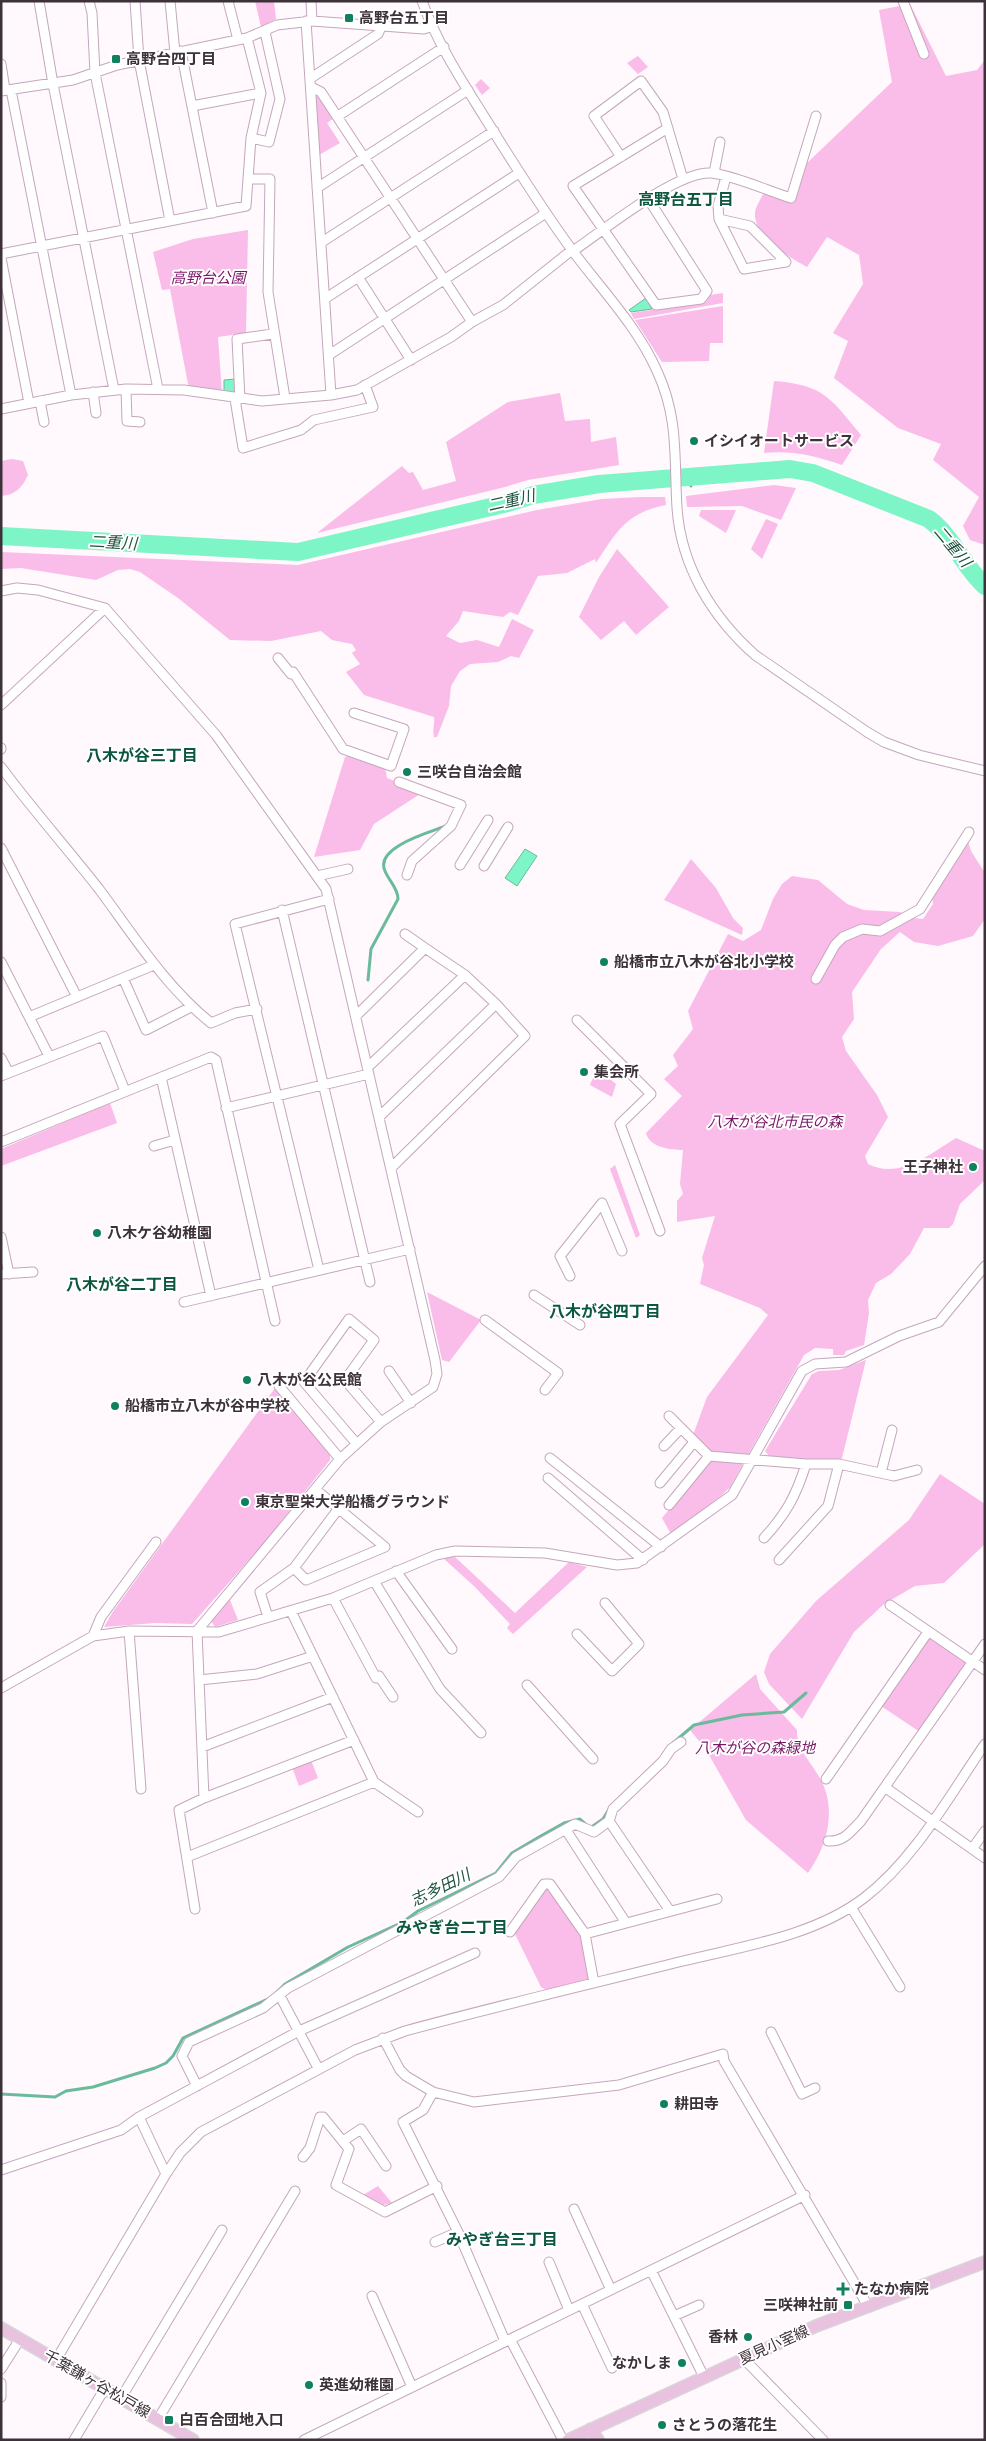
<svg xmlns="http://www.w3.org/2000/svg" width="986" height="2441" font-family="Merriweather,'Noto Sans JP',serif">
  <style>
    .green { fill: #fabce8 }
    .water { fill: #7ef5c6; stroke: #6aba9c }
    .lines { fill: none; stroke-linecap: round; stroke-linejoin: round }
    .stream { stroke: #6aba9c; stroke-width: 3 }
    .river { stroke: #7ef5c6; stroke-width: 18 }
    .minor-casing { stroke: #c4a7bc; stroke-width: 11 }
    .major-casing { stroke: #d8d6d8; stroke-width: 14 }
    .minor { stroke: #fff; stroke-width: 9 }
    .major { stroke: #e9c2df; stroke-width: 11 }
    .poi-dot { fill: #10815f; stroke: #fff; stroke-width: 2 }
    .labels { text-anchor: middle; stroke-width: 4; stroke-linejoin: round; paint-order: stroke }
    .poi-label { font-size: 15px; font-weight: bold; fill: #3d313a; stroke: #fff; text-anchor: start }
    .park-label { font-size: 15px; font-style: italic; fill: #7a1868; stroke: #fff }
    .street-label { font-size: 15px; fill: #3d313a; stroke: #fff }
    .neighbourhood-label { font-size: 16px; font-weight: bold; fill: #0c573f; stroke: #fff }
    .water-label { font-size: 16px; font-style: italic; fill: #215340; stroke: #fff }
  </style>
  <rect width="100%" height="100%" fill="#fff8fd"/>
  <path class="green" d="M255 1H274L276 19 261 27Z
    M910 4 946 76 977 70 985 60V545L970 540 963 526 979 497 933 460 941 444 898 428 834 378 848 341 833 333 863 284 859 255 827 237 807 267C789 257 753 237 755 212 756 206 761 199 763 194L794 203 807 163 892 82 879 10Z
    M638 56 648 67 638 74 627 63Z
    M481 79 490 88 482 95 475 85Z
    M319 95 334 118 327 123 340 143 319 155 315 97Z
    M248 230 246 333 218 337 222 393 192 388 188 384 170 289 162 290 153 252 193 239Z
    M723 293V303L634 319 631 313 706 302 710 295Z
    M723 306V343H710L709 361 662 362 635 320Z
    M774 381C825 385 831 399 861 435L842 465C816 456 792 450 764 453Z
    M560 393 565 421 590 419 591 442 616 437 619 465 528 480 505 487 317 533 402 466 409 473 413 472 423 490 456 481 446 442 508 402Z
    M12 459 23 461 28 475C22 488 15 495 1 496V461Z
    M774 485 796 488 781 520 742 506 687 507 686 496Z
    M640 497H665L666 505C626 513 617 531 596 563L595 559 567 573 538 576 518 615 510 612 503 617 463 611 459 621 446 636 460 643 477 640 499 647 512 619 534 630 519 658 511 656 498 662 470 664 460 671 451 686 449 706 437 737H434C432 730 435 724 434 717L364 695 346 672 360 664 352 653 356 650 352 644 332 640 321 631 271 641 230 640 178 598 140 572 130 569 118 570 96 580 21 568 1 569V552L298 565 537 510 602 499Z
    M701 510H736L726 533 699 516Z
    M766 519 778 524 762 559 751 549Z
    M617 549 669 607 636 635 624 621 601 640 579 617 599 577Z
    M348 756 385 768 387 778 423 792 374 824 360 850 314 857 345 757Z
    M968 841 971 851 985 873V919L973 936 938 946 914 942 900 932 881 949 852 992 854 1019 842 1037 846 1051 877 1095 888 1117 865 1156 868 1164C899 1180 930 1154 956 1138L985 1151V1180L960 1204 953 1224 949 1228H924L910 1254 891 1274 876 1283 868 1300 869 1313 864 1345 846 1351 844 1355H833V1349L815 1348 804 1355 730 1487 722 1495 671 1534 662 1518 709 1462 693 1435 707 1397 768 1315 760 1308 700 1284 704 1265 702 1258 715 1216 677 1222V1201L683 1194 680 1184 683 1150C670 1150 649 1147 646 1133L682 1096 664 1079 678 1066 673 1055 693 1029 688 1011 728 934 743 941 761 930 773 899 782 884 792 876 818 880 847 904 864 910 900 912 914 918 923 919 933 904 932 897Z
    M691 859 716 888 733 918 743 928 742 935 664 900Z
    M597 1068 616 1084 612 1097 590 1085Z
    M110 1103 117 1123 1 1166V1149Z
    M615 1165 640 1235 636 1238 610 1169Z
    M427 1292 481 1320 449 1362 442 1360Z
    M866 1360 841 1462 770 1457 765 1451 812 1374 819 1371 839 1370Z
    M275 1388 330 1453V1460L264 1543 192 1624 155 1623 104 1627 112 1613Z
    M940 1474 985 1504V1544L944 1583 915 1586 884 1604 854 1632 802 1719 769 1684 764 1672 770 1654 816 1601 909 1520Z
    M455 1557 515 1613 569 1562 587 1567 513 1634 507 1628 510 1624 475 1587 443 1558Z
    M230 1600 238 1620 215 1627 211 1621Z
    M932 1638 966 1661V1665L920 1732 881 1706 927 1639Z
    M756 1674 760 1689 797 1730C796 1747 810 1761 818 1775 838 1806 828 1845 808 1873L746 1820 705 1748 690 1730Z
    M311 1760 318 1778 299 1786 292 1767Z
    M550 1888 582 1938 590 1974 588 1979 546 1990 541 1987 515 1934 544 1889Z
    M378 2186 392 2203 383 2205 363 2195Z"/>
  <path class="water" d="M646 298 652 309 631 312 629 310Z
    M235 379 237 391 233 395 224 393V380Z
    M525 849 537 856 517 886 505 878Z"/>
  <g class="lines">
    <path class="stream" d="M690 476 691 486
      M368 980 371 949 398 899C398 888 389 881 385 871 374 847 431 832 446 826
      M673 1743 694 1725 742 1715 784 1712 806 1693
      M275 1994 285 1984 348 1947 403 1922 418 1911 496 1873 512 1853 539 1837 564 1823 580 1819 590 1828 603 1819 611 1806
      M1 2094 55 2097 66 2091 93 2087 155 2068 166 2063 173 2056 183 2038 270 1998"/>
    <path class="river" d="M1 536 298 552 508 503 533 495 599 484 790 469 813 473 929 519C953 537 963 566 985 586"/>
    <defs>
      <path id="minor" d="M39 1 53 84 114 390
        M89 1 92 13 95 73 158 389
        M135 1 139 60 170 221
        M170 1 175 53
        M228 1 238 40
        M311 1 312 21
        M422 1C437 43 462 81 485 118 514 164 542 210 575 254 603 291 638 328 657 371 679 418 674 459 677 508 681 566 712 617 755 655L867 732 884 742 919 755 985 771
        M903 1 924 54
        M306 21 331 395
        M181 51 213 213
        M1 64 5 90
        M311 78 378 34 382 25
        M311 87 321 92 472 322
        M11 90 71 395
        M1 91 73 80 117 65 247 38 277 25 312 21 424 29 433 26
        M192 106 261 93
        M338 116 444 47
        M251 138 269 142 280 99 265 32
        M621 157 594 116 641 81 663 112 683 179
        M714 173 720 142
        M248 179H270L268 292 285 398
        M317 188 468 90
        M649 200 707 291 701 299 656 305 573 186 668 128
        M719 219 750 226 786 262 744 269 719 219 718 206 726 177
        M322 242 494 131
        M573 251C603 231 676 171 711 173 730 174 771 192 791 198L816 116
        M1 254 246 206 251 138 261 93 247 38
        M1 258 29 403
        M358 277 411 360
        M326 298 519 173
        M329 355 546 213
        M126 389 127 421 140 422
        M93 392 96 413
        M235 399 243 448 301 430 314 420 373 407 365 385
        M240 399 237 339 273 334
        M40 401 44 422
        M1 409 71 395 126 389 184 390 262 401 331 395 357 390 451 337 472 322 503 305 572 250
        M1 591 17 588 38 590 105 608 216 735 326 889 435 1360 437 1374 433 1387 381 1422 340 1459 197 1631 204 1798
        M278 658 291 674
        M293 672 343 749 391 766 404 729 354 713
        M1 705 105 608
        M1 748V749
        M1 767C32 809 67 848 99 889 134 936 165 986 211 1023L235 1013 257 1009
        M399 782 461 805 451 826 412 861 407 875
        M1 848 77 997
        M460 865 488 820
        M484 866 508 827
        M317 876 348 869
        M282 910 370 1282
        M405 934 425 948
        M1 962 49 1056
        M123 978 146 1030 191 1007
        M816 979 835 945 843 937 862 929 880 931 920 909 969 832
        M356 1016 425 948 465 975
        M29 1017 154 965
        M577 1020 651 1094 620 1124 660 1231
        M1 1058 9 1073
        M368 1067 465 975 496 1004 525 1036 391 1168
        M1 1076 103 1036 125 1091
        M161 1077 211 1296
        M226 1108 369 1074
        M379 1117 496 1004
        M1 1142 211 1057 216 1060 275 1321
        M154 1146 175 1140
        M1 1237 9 1274
        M319 1270 235 924 329 899
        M1 1274 33 1272
        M570 1276 560 1256 602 1203 622 1251
        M534 1295 580 1325
        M184 1302 410 1249
        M485 1320 558 1373 545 1390
        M389 1371 411 1403
        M279 1386 340 1459
        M669 1416 709 1456 806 1464H839L894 1476 917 1470
        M356 1443 304 1382 349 1319 374 1340 345 1380 381 1422
        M664 1446 681 1428
        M550 1458 661 1547
        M881 1473 892 1430
        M548 1478 643 1560
        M660 1483 694 1442
        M669 1505 709 1456
        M764 1538C786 1514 796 1496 806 1464
        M779 1560 828 1506 839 1464
        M294 1568 306 1580 385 1547 315 1489
        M396 1571 452 1649
        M374 1581 440 1689 481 1733
        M333 1598 376 1678 379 1676 393 1697
        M890 1605 985 1670
        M291 1611 374 1782 418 1812
        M268 1617 260 1592 294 1568 339 1508
        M129 1631 141 1789
        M577 1634 612 1671 639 1644 605 1603
        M93 1636 101 1617 156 1542
        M199 1680 257 1674 313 1656
        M527 1685 593 1759
        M1 1688 93 1636 129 1631 219 1632 333 1598 436 1555 455 1551 545 1553 617 1565 637 1563 732 1495 802 1371 815 1364 846 1362 899 1336 939 1322 985 1266
        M202 1747 333 1697
        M826 1779 928 1632
        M886 1788 985 1858
        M609 1821 670 1911
        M566 1830 626 1923
        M828 1841C844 1842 850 1832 861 1821L985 1644
        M972 1849 985 1831
        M187 1857 374 1782
        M851 1907 900 1987
        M195 1909 179 1810 204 1798 354 1740
        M510 1932 544 1884H550L585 1934 594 1983
        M585 1934 717 1899
        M280 1996 318 2068
        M771 2032 802 2094 815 2088
        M383 2038 400 2070 406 2076 433 2092 474 2102 619 2085 723 2054 724 2061 868 2306
        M197 2086 182 2056 189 2042 263 2008 288 1988 499 1877 516 1857 575 1824 594 1832 609 1821 613 1809 663 1761 671 1749 681 1742
        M433 2092 423 2110 403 2122 458 2232 505 2341
        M139 2117 166 2174
        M323 2117 349 2149 336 2185 385 2212 437 2186
        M343 2141 361 2129 386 2166
        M303 2157 310 2148 320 2117
        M1 2170 121 2130 139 2117 299 2031 475 1953
        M574 2209 611 2290
        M435 2242 458 2232
        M549 2262 569 2310
        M652 2272 704 2377
        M372 2296 412 2387
        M582 2304 612 2368
        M674 2316 699 2305
        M510 2339 563 2440
        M744 2359 823 2440
        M56 2360 166 2174 180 2153 201 2132 355 2050 405 2031C497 2006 591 1984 683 1961 744 1946 814 1936 864 1898 915 1859 949 1796 985 1744
        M1 2369 20 2339
        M1 2383V2397
        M121 2398 222 2230
        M158 2419 295 2191
        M74 2440 105 2388
        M304 2440 805 2195"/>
      <path id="major" d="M1 2328 193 2440
        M591 2429 598 2440
        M568 2440 816 2326 985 2262"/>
    </defs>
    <use href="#minor" class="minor-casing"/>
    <use href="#major" class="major-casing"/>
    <use href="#minor" class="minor"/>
    <use href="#major" class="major"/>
  </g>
  <g class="poi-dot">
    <rect x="344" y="13" width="10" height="10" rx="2.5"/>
    <rect x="111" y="54" width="10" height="10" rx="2.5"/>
    <circle cx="694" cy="441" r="5"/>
    <circle cx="407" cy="772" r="5"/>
    <circle cx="604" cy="962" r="5"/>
    <circle cx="584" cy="1072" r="5"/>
    <circle cx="973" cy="1167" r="5"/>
    <circle cx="97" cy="1233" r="5"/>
    <circle cx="247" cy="1380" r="5"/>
    <circle cx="115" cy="1406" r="5"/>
    <circle cx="245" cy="1502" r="5"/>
    <circle cx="664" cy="2104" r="5"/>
    <path d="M840.5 2281.5h5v5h5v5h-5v5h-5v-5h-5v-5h5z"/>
    <rect x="843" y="2300" width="10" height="10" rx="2.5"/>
    <circle cx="748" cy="2337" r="5"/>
    <circle cx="682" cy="2363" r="5"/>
    <circle cx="309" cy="2385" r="5"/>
    <rect x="164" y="2415" width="10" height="10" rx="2.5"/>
    <circle cx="662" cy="2425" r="5"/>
  </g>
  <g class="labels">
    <g class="poi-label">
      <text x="359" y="23">高野台五丁目</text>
      <text x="126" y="64">高野台四丁目</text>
      <text x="704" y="446">イシイオートサービス</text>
      <text x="417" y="777">三咲台自治会館</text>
      <text x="614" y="967">船橋市立八木が谷北小学校</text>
      <text x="594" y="1077">集会所</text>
      <text x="963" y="1172" text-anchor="end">王子神社</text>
      <text x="107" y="1238">八木ケ谷幼稚園</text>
      <text x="257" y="1385">八木が谷公民館</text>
      <text x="125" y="1411">船橋市立八木が谷中学校</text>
      <text x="255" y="1507">東京聖栄大学船橋グラウンド</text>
      <text x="674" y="2109">耕田寺</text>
      <text x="854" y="2294">たなか病院</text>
      <text x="838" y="2310" text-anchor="end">三咲神社前</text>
      <text x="738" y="2342" text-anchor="end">香林</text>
      <text x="672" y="2368" text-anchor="end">なかしま</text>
      <text x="319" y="2390">英進幼稚園</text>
      <text x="179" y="2425">白百合団地入口</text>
      <text x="672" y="2430">さとうの落花生</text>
    </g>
    <g class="park-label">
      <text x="208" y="283">高野台公園</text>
      <text x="775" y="1127">八木が谷北市民の森</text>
      <text x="755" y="1753">八木が谷の森緑地</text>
    </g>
    <g class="street-label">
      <text transform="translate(774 2345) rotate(-24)" y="5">夏見小室線</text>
      <text transform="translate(97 2384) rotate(30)" y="5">千葉鎌ヶ谷松戸線</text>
    </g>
    <g class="neighbourhood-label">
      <text x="686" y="205">高野台五丁目</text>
      <text x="142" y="761">八木が谷三丁目</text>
      <text x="122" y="1290">八木が谷二丁目</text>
      <text x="605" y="1317">八木が谷四丁目</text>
      <text x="452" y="1933">みやぎ台二丁目</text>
      <text x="502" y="2245">みやぎ台三丁目</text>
    </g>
    <g class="water-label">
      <text transform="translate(511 500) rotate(-13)" y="6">二重川</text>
      <text transform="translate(113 542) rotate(3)" y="6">二重川</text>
      <text transform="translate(953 546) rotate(50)" y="6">二重川</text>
      <text transform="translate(440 1887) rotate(-26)" y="6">志多田川</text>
    </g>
  </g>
  <rect width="986" height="2441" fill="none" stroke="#3d313a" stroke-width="5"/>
</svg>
